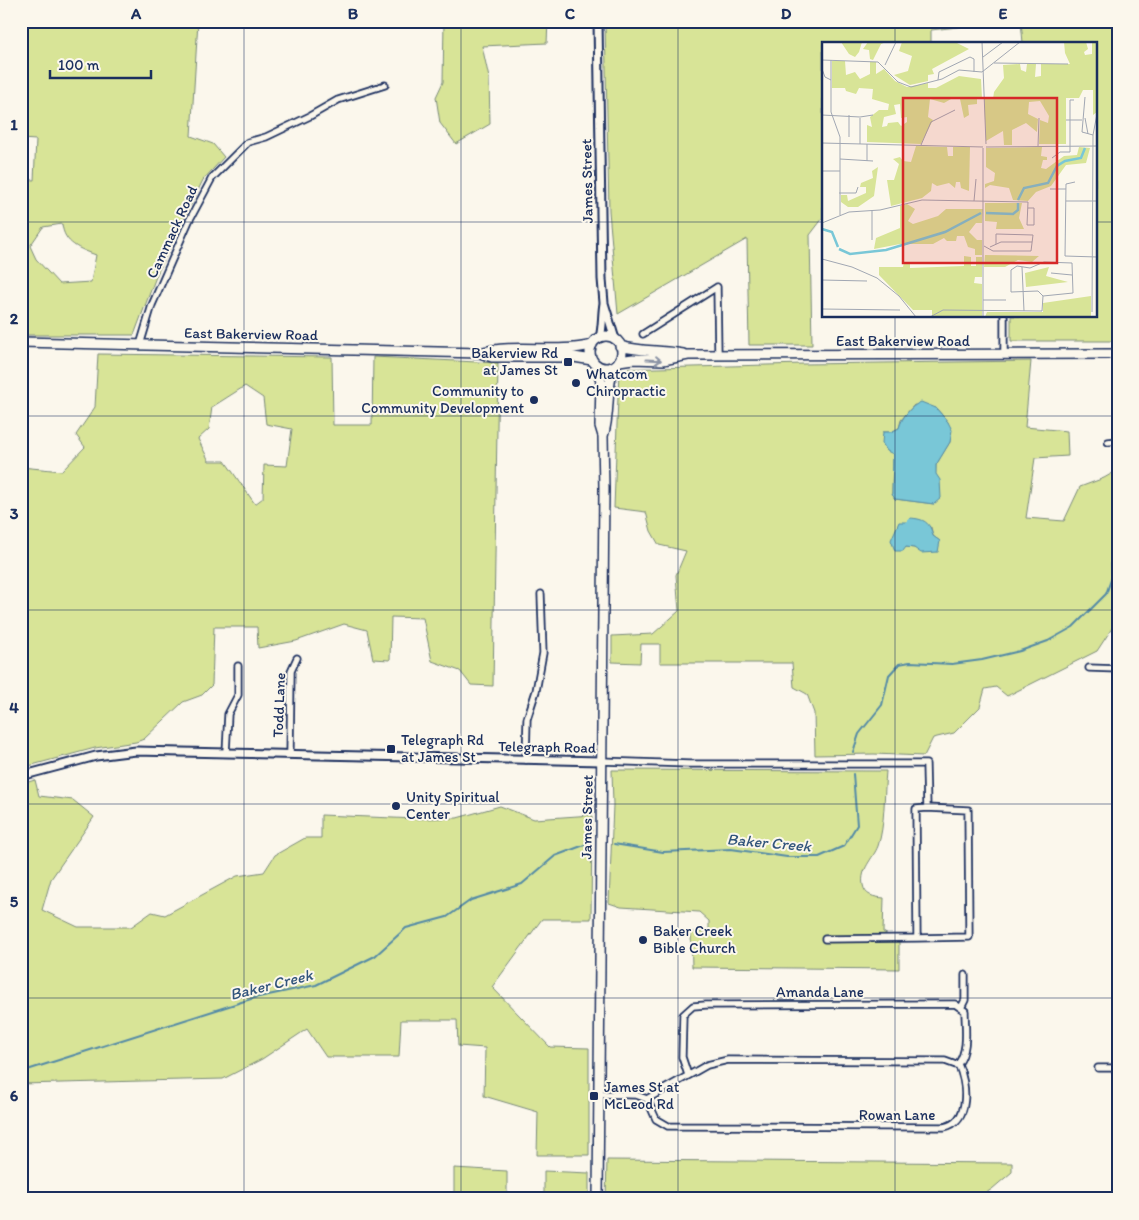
<svg xmlns="http://www.w3.org/2000/svg" width="1139" height="1220" font-family="Itim,sans-serif">
  <style>
    .green { fill: #d8e497; stroke: #7a8a7a; fill-rule: evenodd }
    .water { fill: #79c7d7; stroke: #538aa7 }
    .lines { fill: none; stroke-linecap: round; stroke-linejoin: round }
    .stream { stroke: #538aa7; stroke-width: 2 }
    .minor-casing { stroke: #1b2f5e; stroke-width: 9 }
    .tertiary-casing { stroke: #1b2f5e; stroke-width: 11 }
    .secondary-casing { stroke: #1b2f5e; stroke-width: 12 }
    .minor { stroke: #fbf7ec; stroke-width: 5.5 }
    .tertiary { stroke: #fbf7ec; stroke-width: 7 }
    .secondary { stroke: #fbf7ec; stroke-width: 9 }
    .oneway { stroke: #8b93a5 }
    .grid { fill: none; stroke: #1b2f5e; stroke-width: 1; stroke-opacity: 0.55 }
    .poi-dot { fill: #1b2f5e; stroke: #fbf7ec; stroke-width: 2 }
    .labels { text-anchor: middle; stroke-width: 4; stroke-linejoin: round; paint-order: stroke }
    .street-label { font-size: 15px; fill: #1b2f5e; stroke: #fbf7ec }
    .poi-label { font-size: 15px; fill: #1b2f5e; stroke: #fbf7ec; text-anchor: start }
    .water-label { font-size: 16px; font-style: italic; fill: #32557c; stroke: #fbf7ec }
    .inset-river { fill: none; stroke: #79c7d7; stroke-width: 2.5 }
    .inset-road { fill: none; stroke: #a1a7b3; stroke-width: 1 }
    .view { fill: #d62828; fill-opacity: 0.15; stroke: #d62828; stroke-width: 2.5 }
    .inset-edge { fill: none; stroke: #1b2f5e; stroke-width: 2.5 }
    .neatline { fill: none; stroke: #1b2f5e; stroke-width: 2 }
    .grid-label { font-size: 16px; text-anchor: middle; font-weight: bold; fill: #1b2f5e }
  </style>
  <rect width="100%" height="100%" fill="#fbf7ec"/>
  <filter id="ink" filterUnits="userSpaceOnUse"><feTurbulence type="fractalNoise" baseFrequency=".02" numOctaves="2"/><feDisplacementMap in="SourceGraphic" scale="10" xChannelSelector="R" yChannelSelector="G"/><feConvolveMatrix kernelMatrix="1 2 1 2 8 2 1 2 1" color-interpolation-filters="sRGB"/></filter>
  <g filter="url(#ink)">
    <path class="green" d="M21 21H198L191 136 213 144 224 157 203 180 157 274 134 335H21V179L34 180 36 140 21 139ZM62 224C64 244 80 249 96 255L91 282 59 284 36 259 30 246 43 227Z
      M444 21H548L547 43 482 46 489 78 490 124 456 144 440 123 436 97 443 82Z
      M605 21H1012L931 30V44H823V218L810 235 812 345H749L747 239 618 314 609 211Z
      M1021 21H1118V341H1011V316H1095V44H1026L1023 43Z
      M98 354 332 357 333 425H372L373 357 498 363 493 686 471 685 460 671 432 661 423 618 391 617 390 660 373 659 367 630 344 624 296 641 258 648 257 627H214L212 685 202 695 183 702 144 739 136 742 95 748 21 768V467L62 471 85 447 76 435 95 407ZM245 386 263 398 266 424 292 429 287 466 264 465 263 498 255 504 225 461H209L198 439 209 429 212 407Z
      M1031 361 1025 427 1067 431 1068 456 1035 458 1026 518 1064 521 1080 487 1104 478 1118 470V619L1097 651 1007 696 996 687 985 689 980 707 954 733 933 738 924 756 874 754 815 755 814 713 807 694 794 687 792 663H660V644H641L640 663 612 662V636L653 634 679 611 676 575 686 551 659 545 651 531 646 512 614 508 619 369 804 364ZM914 405 936 408 948 422 950 442 936 465 934 504 895 499 892 494 893 454 883 432H891L899 428 901 420ZM931 527 933 536 940 541 915 548 906 547Z
      M612 770 886 771C884 793 885 826 878 846 873 859 860 869 863 885 865 896 874 897 884 898L883 932 899 941V969L692 967 691 932H709V921L699 912 621 907 609 903 613 805Z
      M35 780 39 796 73 800 94 817 51 879 42 910 78 927H131L152 912 165 915 237 876 264 872 275 855 305 838H321V815L417 819 457 818 500 806 534 819 592 815 591 919H542L492 987 550 1047 589 1048V1155H537L538 1112 484 1096 485 1048 458 1046 457 1020H401L399 1057H326L307 1029 262 1059 223 1079 21 1084V784Z
      M607 1160 1012 1163V1172L992 1189 977 1199H881L852 1194 828 1199H606Z
      M454 1168 507 1171V1199H454Z
      M544 1171 589 1173V1199H544Z"/>
    <path class="water" d="M921 402 936 408 948 422 952 430 950 442 936 465V474L940 480 941 498 934 504 895 499 892 494 893 454 887 451 882 443 883 432H891L899 428C902 417 911 406 921 402Z
      M910 518C924 519 930 522 933 536L940 541 938 552 921 553 914 548 906 547 903 551H895L891 540 899 522H906Z"/>
    <g class="lines">
      <path class="stream" d="M853 752 859 734 882 705 889 675 899 664 910 662 952 664 982 660 1020 651 1048 641 1073 627 1106 594 1112 577 1111 549 1118 528
        M614 844 663 852 731 849 787 857H819L844 846 857 825 853 774
        M21 1072 254 998 316 985 375 956 406 928 447 917 471 900 522 884 555 856 587 844"/>
      <defs>
        <path id="minor" d="M717 287 718 355
          M1004 316V354
          M643 334 717 287
          M140 345 152 305 189 221 212 178 248 142 266 137 310 116 338 100 385 85
          M1108 442 1118 441
          M1089 668 1118 669
          M226 753 228 714 238 695V666
          M290 754 291 671 297 658
          M526 760 527 719 536 691 543 653 541 594
          M601 761 689 764H926L927 808 916 809 917 938 969 937 968 810 927 808
          M825 939 917 938
          M961 1008 965 1000V975
          M1098 1068H1118
          M688 1075 682 1057 683 1015 693 1006 706 1005 955 1004 965 1011C965 1028 969 1050 958 1064
          M599 1094 636 1095 647 1099 656 1119 668 1126 944 1127C971 1122 967 1083 958 1064
          M647 1099 707 1065 728 1060 945 1061 956 1065 958 1064"/>
        <path id="tertiary" d="M598 21 602 279 604 303 615 339
          M600 338C603 326 602 315 604 303
          M21 776 96 756 136 751 601 761"/>
        <path id="secondary" d="M590 352a16 16 0 1 1 32 0a16 16 0 1 1-32 0Z
          M21 342 480 353C516 343 555 354 592 345
          M620 346C640 352 662 350 683 354
          M480 353 492 357H574L592 360
          M619 361 633 359 663 360 688 355 1118 354
          M597 365 601 382 600 426 603 436 604 489 598 1199
          M603 436C611 412 605 389 614 366"/>
      </defs>
      <use href="#minor" class="minor-casing"/>
      <use href="#tertiary" class="tertiary-casing"/>
      <use href="#secondary" class="secondary-casing"/>
      <use href="#minor" class="minor"/>
      <use href="#tertiary" class="tertiary"/>
      <use href="#secondary" class="secondary"/>
    </g>
    <defs><path id="oneway-shaft" d="M-6 0H5M1.5-3L5.5 0L1.5 3" fill="none" stroke-width="1.6" stroke-linecap="round" stroke-linejoin="round" transform="scale(1.25)"/></defs>
    <use class="oneway" href="#oneway-shaft" transform="translate(654 360) rotate(3)"/>
  </g>
  <path class="grid" d="M244 21V1199M461 21V1199M678 21V1199M895 21V44M21 222H823M1095 222H1118M895 316V1199M21 416H1118M21 610H1118M21 804H1118M21 998H1118"/>
  <g class="poi-dot">
    <rect x="563" y="357" width="10" height="10" rx="2.5"/>
    <circle cx="576" cy="383" r="5"/>
    <circle cx="534" cy="400" r="5"/>
    <rect x="386" y="744" width="10" height="10" rx="2.5"/>
    <circle cx="396" cy="806" r="5"/>
    <circle cx="643" cy="940" r="5"/>
    <rect x="589" y="1091" width="10" height="10" rx="2.5"/>
  </g>
  <g class="labels">
    <g class="street-label">
      <text transform="translate(587 181) rotate(-91)" y="5">James Street</text>
      <text transform="translate(172 232) rotate(-65)" y="5">Cammack Road</text>
      <text transform="translate(251 334) rotate(1)" y="5">East Bakerview Road</text>
      <text x="903" y="346">East Bakerview Road</text>
      <text transform="translate(279 705) rotate(-88)" y="5">Todd Lane</text>
      <text transform="translate(547 747) rotate(1)" y="5">Telegraph Road</text>
      <text transform="translate(587 817) rotate(-89)" y="5">James Street</text>
      <text x="820" y="997">Amanda Lane</text>
      <text x="897" y="1120">Rowan Lane</text>
    </g>
    <g class="poi-label">
      <text x="558" y="358" text-anchor="end">Bakerview Rd<tspan x="558" dy="17">at James St</tspan></text>
      <text x="586" y="379">Whatcom<tspan x="586" dy="17">Chiropractic</tspan></text>
      <text x="524" y="396" text-anchor="end">Community to<tspan x="524" dy="17">Community Development</tspan></text>
      <text x="401" y="745">Telegraph Rd<tspan x="401" dy="17">at James St</tspan></text>
      <text x="406" y="802">Unity Spiritual<tspan x="406" dy="17">Center</tspan></text>
      <text x="653" y="936">Baker Creek<tspan x="653" dy="17">Bible Church</tspan></text>
      <text x="604" y="1092">James St at<tspan x="604" dy="17">McLeod Rd</tspan></text>
    </g>
    <g class="water-label">
      <text transform="translate(769 842) rotate(5)" y="6">Baker Creek</text>
      <text transform="translate(271 984) rotate(-14)" y="6">Baker Creek</text>
    </g>
  </g>
  <g transform="translate(822 42)">
    <rect width="275" height="275" fill="#fbf7ec"/>
    <path d="M19 0H40L37 10 33 15 27 12ZM46 0H64L59 2 51 18 48 17 47 8 41 7ZM80 0H133L147 7 110 27 112 32 106 33V39L88 43 72 33 86 29 90 14 77 9ZM242 0H264L266 7 262 10 263 13 270 12V0H275V70L271 73V48H261L257 56H244V102H217L218 78 226 81 227 74 218 59 207 60 206 72 216 77 215 90 204 81 190 88V103H182L181 89 164 99 162 57H171L172 50 182 36 181 23 198 22 199 28 204 30 205 22H214L213 35 219 34V22H248L243 11ZM10 19H23L24 33 33 30 38 37 48 32V20H54V32L62 27 73 39 85 45 106 41V46H114L137 34 159 37 160 57H155V62L146 63 147 73 142 76 138 57H129L122 61 108 57 106 75 111 78 99 102 45 100V83L50 85 48 75 57 68H66L67 62 50 57 51 47 37 46 34 52 24 49 23 46H10ZM78 62 79 76 85 75V80L79 84 76 80 66 81 65 84 60 85 62 75 74 72 72 63ZM94 104 125 105 126 114H131V105H148L147 149 139 146 138 140H134L133 146 127 141 115 144 110 141 109 149 100 156 69 164 65 138H72L77 122 71 117 78 115 81 119 89 120ZM220 105 219 114 225 115V118H221L219 126 224 127 242 114 255 113 257 105 268 106 264 121 244 123 229 144 214 150 206 159 191 158 187 146 168 143 163 146V142L172 139 173 131 164 125V106ZM56 125 52 154 36 165H26L19 160V153H25L26 159 44 151V145H38L39 141 51 136 50 129ZM163 161H200L197 176 202 187H174L175 180 163 179ZM85 162 93 167 86 179 91 182 116 174 124 167H161L160 181H154L147 190 155 198H160V213H153V207L146 205 142 194H135L134 199H125L122 196 111 202H78L52 207 54 196 78 186V164ZM163 213 217 214 210 220 196 218 183 225H162ZM142 214 149 215V224H154V215H160V235H153L152 241 160 242V275H110V268H91L57 233V225H81L82 220H88V226L142 224ZM227 225 224 234 246 240 204 245 203 231ZM269 254V275H163L165 270H221V261Z" fill="#d8e497" fill-rule="evenodd"/>
    <path class="inset-river" d="M196 158 202 146 226 141 235 124 243 119 259 116 263 106M164 171 191 172 196 168V161M0 187 10 190 16 205M17 207 28 212 64 208 123 190 159 171"/>
    <path class="inset-road" d="M160 0 164 102M161 15 181 0M0 18 56 20 76 40 89 45 120 37 137 28 160 30M9 18V70L18 95V173M172 21 246 22M63 23 74 0M0 27 3 35 9 38M160 30 198 0M116 38 117 30 148 15 152 17V30M263 55 260 90 271 93M0 73 38 75 51 73M27 73V95M38 76V102M263 76 266 92M244 78H260M0 101 161 105M99 103 109 80 133 68M216 104 217 76M164 105 275 104M230 116 238 110H248V58H252M18 117 51 119M45 119V102M0 129H18M253 140 244 142 243 214 275 215M228 147H244M17 151H34L36 145M152 159 154 137M244 159H275M0 181 27 170 58 168 100 158 206 160 205 183H212V166H206M50 198V168M162 204 171 209H209L211 193 174 192V202M168 205 179 200H210M0 217 30 225 55 236 77 254 94 275M200 225 202 269M229 231 250 233M0 238 45 239M161 258H184M0 267 78 268M270 270 271 93 275 72M108 275 121 268 220 269 221 254 251 251 250 221 222 220 208 226 195 224 189 228V250L216 249 221 254M161 275V106"/>
    <path class="view" d="M81 56H235V221H81Z"/>
    <rect width="275" height="275" class="inset-edge"/>
  </g>
  <rect width="1139" height="1220" fill="none" stroke="#fbf7ec" stroke-width="55"/>
  <path d="M50 70v8h101v-8" fill="none" stroke="#1b2f5e" stroke-width="2.5"/>
  <text x="58" y="70" font-size="15" fill="#1b2f5e" stroke="#fbf7ec" stroke-width="4" paint-order="stroke">100 m</text>
  <rect x="28" y="28" width="1084" height="1164" class="neatline"/>
  <g class="grid-label">
    <text x="136" y="19">A</text>
    <text x="353" y="19">B</text>
    <text x="570" y="19">C</text>
    <text x="786" y="19">D</text>
    <text x="1003" y="19">E</text>
    <text x="14" y="130">1</text>
    <text x="14" y="324">2</text>
    <text x="14" y="519">3</text>
    <text x="14" y="713">4</text>
    <text x="14" y="907">5</text>
    <text x="14" y="1101">6</text>
  </g>
</svg>
